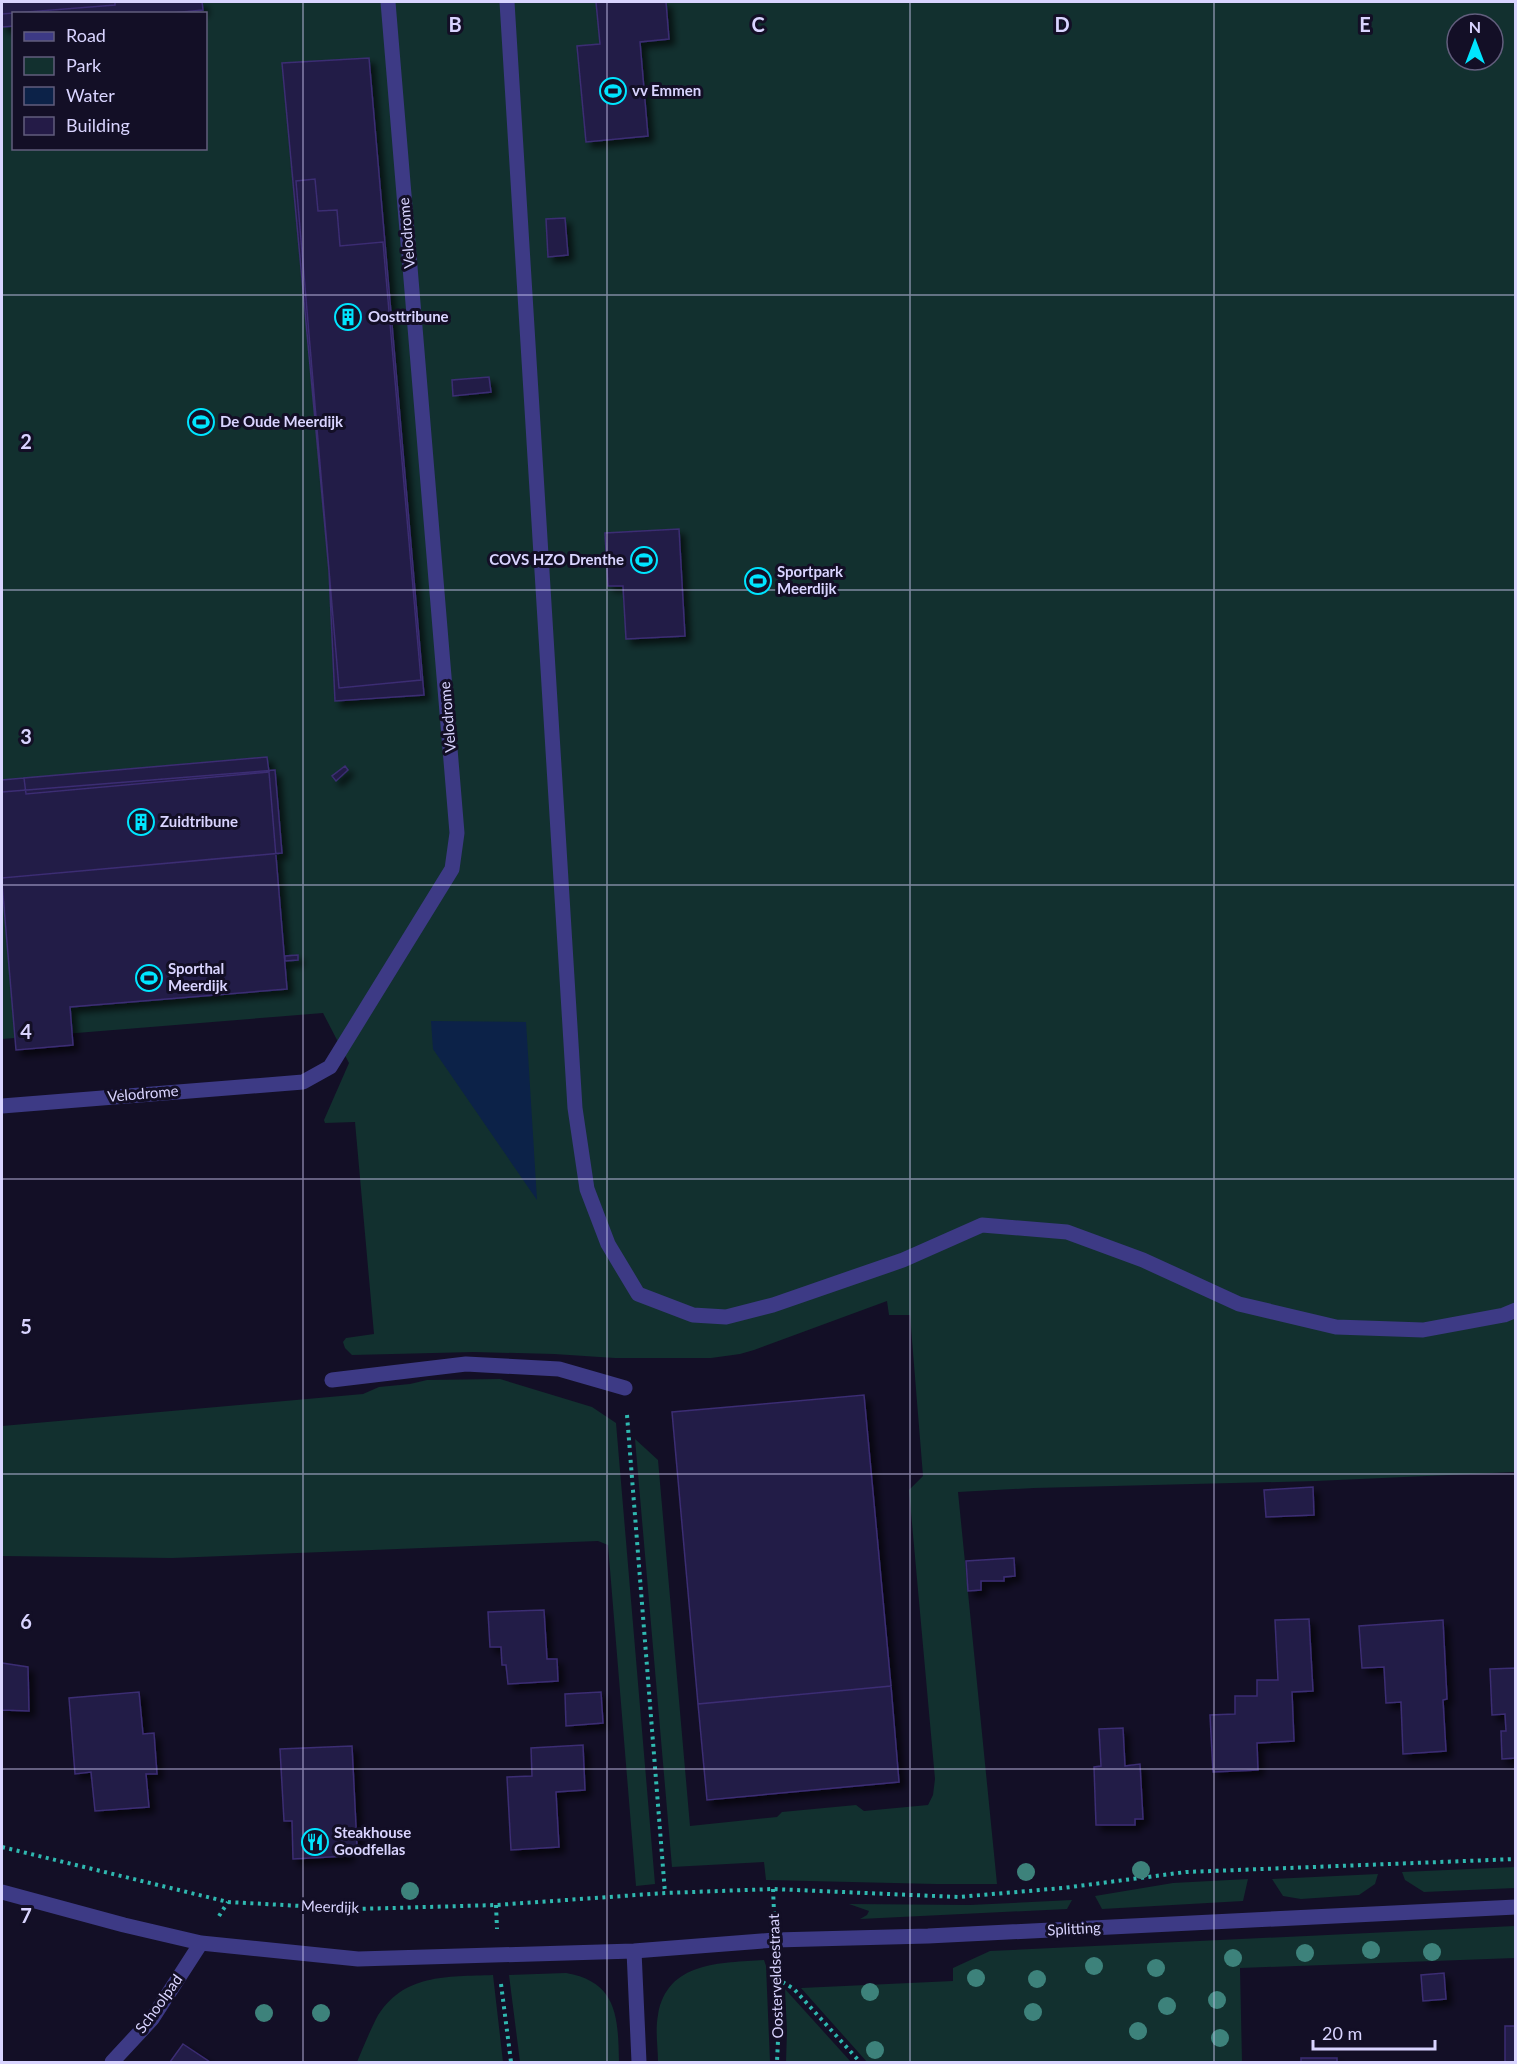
<svg xmlns="http://www.w3.org/2000/svg" width="1517" height="2064" font-family="Lato,sans-serif">
  <style>
    .green { fill: #12302f; fill-rule: evenodd }
    .water { fill: #0c2248 }
    .building { fill: #241b47; stroke: #3b2d73; stroke-width: 1.5; filter: url(#shadow) }
    .lines { fill: none; stroke-linecap: round; stroke-linejoin: round }
    .path { stroke: #2fb8b0; stroke-width: 4; stroke-dasharray: 3 4.5; stroke-linecap: butt }
    .minor { stroke: #3d3a85; stroke-width: 15 }
    .tree { fill: #3d827b }
    .grid { fill: none; stroke: #d9d4ff; stroke-width: 1.5; stroke-opacity: 0.55 }
    .labels { text-anchor: middle; stroke-width: 6; stroke-linejoin: round; paint-order: stroke }
    .poi-label { font-size: 15px; font-weight: bold; fill: #d9d4ff; stroke: #130f26; text-anchor: start }
    .street-label { font-size: 15px; fill: #d9d4ff; stroke: #130f26 }
    .grid-label { font-size: 20px; text-anchor: middle; font-weight: bold; fill: #d9d4ff; stroke: #130f26; stroke-width: 6; stroke-linejoin: round; paint-order: stroke }
  </style>
  <defs>
    <filter id="shadow"><feDropShadow dx="5.5" dy="5.5" stdDeviation="3" flood-color="#0009"/></filter>
  </defs>
  <rect width="100%" height="100%" fill="#130f26"/>
  <path class="green" d="M2 2H1515V1472L1316 1481 1034 1488 958 1492 997 1884H936L766 1880 764 1862 672 1867 635 1439 658 1460 690 1826 777 1817 782 1812 856 1805 864 1811 928 1805 933 1795 935 1779 909 1490 923 1476 910 1315H889L887 1301 754 1350 740 1354 711 1358H615L554 1354 474 1352 352 1355 345 1348 343 1342 346 1338 374 1334 355 1122 325 1123 324 1120 349 1063 323 1013 2 1039ZM14 14H206V148H14ZM1457 24H1493V60H1457Z
    M500 1379 592 1407 616 1423 655 1884 636 1886 608 1545 598 1541 172 1558 2 1556V1426L363 1394 379 1387 410 1384 427 1380Z
    M1515 1867V1888L1424 1892 1405 1880 1402 1872Z
    M1378 1874 1375 1884 1359 1895 1301 1899 1283 1896 1272 1879Z
    M1248 1879 1243 1901 1102 1909 1095 1896 1173 1883Z
    M1072 1900 1067 1909 860 1919 867 1915 869 1911 849 1904 970 1905Z
    M1515 1926V1958L1240 1968 1242 2062H867L801 1988 953 1981V1968L990 1951Z
    M764 1960 766 1966 770 2062H658C658 2047 655 2031 658 2015 667 1961 721 1963 764 1960Z
    M566 1973C618 1982 618 2018 619 2062H520L509 1975Z
    M493 1975 503 2062H357C363 2048 369 2033 376 2019 402 1973 447 1977 493 1975Z
    M785 1989 851 2062H786L787 2031Z"/>
  <path class="water" d="M431 1021 526 1022 537 1200 433 1049Z"/>
  <path class="building" d="M2 2H202L203 10 161 14H14V26L2 27Z
    M2 2H115V5L2 14Z
    M596 2H666L669 39 640 42 648 136 586 142 577 46 600 44Z
    M369 58 424 695 335 701 329 571 282 63Z
    M315 179 318 211 337 210 340 246 383 242 421 680 339 688 296 181Z
    M565 218 568 255 548 257 546 219Z
    M489 377 491 392 453 396 452 380Z
    M679 529 685 636 626 639 623 586H608L605 533Z
    M267 757 269 772 26 794 24 778Z
    M345 766 348 770 336 781 332 776Z
    M275 770 282 853 2 878V792Z
    M269 772 287 989 70 1007 73 1045 16 1050 2 883V780L24 778 26 794Z
    M298 955V960L285 961V956Z
    M864 1395 891 1686 698 1704 672 1412Z
    M1313 1487 1314 1515 1266 1517 1264 1490Z
    M1014 1558 1015 1576 1004 1577V1581H981V1590L968 1591 966 1561Z
    M544 1610 547 1659H557L558 1681 508 1684 506 1665H502L501 1647H490L488 1612Z
    M1309 1619 1313 1691 1292 1692 1294 1741 1257 1743 1258 1770 1213 1772 1210 1715 1235 1714V1696H1257V1680H1278L1275 1620Z
    M1443 1620 1447 1699 1443 1700 1446 1751 1403 1754 1401 1702 1386 1703 1384 1667 1362 1668 1359 1626Z
    M2 1663 28 1667 29 1711 2 1710V1713Z
    M1516 1668V1758L1502 1759 1501 1731H1506L1505 1714 1492 1715 1490 1669Z
    M891 1686 899 1782 707 1800 698 1704Z
    M139 1692 143 1734 154 1733 157 1774H146L149 1807 95 1811 91 1772 75 1774 69 1698Z
    M601 1692 603 1723 566 1726 565 1694Z
    M1123 1728 1125 1766 1140 1764 1143 1819H1135V1825H1096L1094 1767 1101 1766 1099 1729Z
    M583 1745 585 1790 556 1792 559 1847 511 1850 507 1777 532 1776 531 1748Z
    M352 1746 357 1846 348 1847V1856L293 1859 292 1821H284L280 1749Z
    M1444 1973 1446 1999 1423 2001 1421 1975Z
    M1505 2026H1516V2062H1505Z
    M183 2044 210 2062H170Z
    M1301 2058H1337V2062H1301Z"/>
  <g class="lines">
    <path class="path" d="M627 1415 665 1893
      M2 1847 228 1902 357 1909 496 1905 665 1893 773 1889 958 1897 1063 1888 1186 1872 1516 1859
      M773 1889 774 1912
      M496 1905 497 1929
      M219 1916 228 1902
      M775 1967 778 2040 777 2062
      M776 1978 794 1989 860 2062
      M501 1984 511 2062"/>
    <path class="minor" d="M507 2 575 1108 587 1189 608 1244 638 1294 693 1315 726 1317 773 1305 903 1260 982 1225 1067 1232 1143 1260 1239 1304 1336 1327 1423 1330 1504 1315 1516 1310
      M2 1106 303 1082 330 1067 452 869 457 833 388 2
      M332 1380 466 1364 559 1369 625 1388
      M2 1892 124 1925 201 1943 358 1959 634 1951 775 1940 928 1936 1516 1907
      M634 1951 639 2062
      M112 2062 152 2019 201 1943"/>
  </g>
  <g class="tree">
    <circle cx="1141" cy="1870" r="9"/>
    <circle cx="1026" cy="1872" r="9"/>
    <circle cx="410" cy="1891" r="9"/>
    <circle cx="1371" cy="1950" r="9"/>
    <circle cx="1432" cy="1952" r="9"/>
    <circle cx="1305" cy="1953" r="9"/>
    <circle cx="1233" cy="1958" r="9"/>
    <circle cx="1094" cy="1966" r="9"/>
    <circle cx="1156" cy="1968" r="9"/>
    <circle cx="976" cy="1978" r="9"/>
    <circle cx="1037" cy="1979" r="9"/>
    <circle cx="870" cy="1992" r="9"/>
    <circle cx="1217" cy="2000" r="9"/>
    <circle cx="1167" cy="2006" r="9"/>
    <circle cx="1033" cy="2012" r="9"/>
    <circle cx="264" cy="2013" r="9"/>
    <circle cx="321" cy="2013" r="9"/>
    <circle cx="1138" cy="2031" r="9"/>
    <circle cx="1220" cy="2038" r="9"/>
    <circle cx="875" cy="2050" r="9"/>
  </g>
  <path class="grid" d="M303 2V2062M607 2V2062M910 2V2062M1214 2V2062M2 295H1516M2 590H1516M2 885H1516M2 1179H1516M2 1474H1516M2 1769H1516"/>
  <defs>
    <symbol id="stadium-ring" viewBox="-11 -11 22 22"><circle r="9.5" fill="#130f26" stroke="#00e5ff" stroke-width="1.5"/><path d="M0-5a6.5 5 0 1 0 0 10a6.5 5 0 1 0 0-10ZM-3.5-1.8h7v3.6h-7Z" fill="#00e5ff"/></symbol>
    <symbol id="building-ring" viewBox="-11 -11 22 22"><circle r="9.5" fill="#130f26" stroke="#00e5ff" stroke-width="1.5"/><path d="M-4-6H4V6H1V3H-1V6H-4ZM-2.5-4.3h1.7v1.8h-1.7ZM.8-4.3h1.7v1.8H.8ZM-2.5-1h1.7V.8h-1.7ZM.8-1h1.7V.8H.8Z" fill="#00e5ff"/></symbol>
    <symbol id="restaurant-ring" viewBox="-11 -11 22 22"><circle r="9.5" fill="#130f26" stroke="#00e5ff" stroke-width="1.5"/><path d="M-5-6h1v4h1v-4h1v4h1v-4h1v5L-1.5 .5V6h-2V.5L-5-1ZM5-6V6H3V1.5H1.5Q1.5-4 5-6Z" fill="#00e5ff"/></symbol>
  </defs>
  <g fill-rule="evenodd">
    <use href="#stadium-ring" x="598" y="76" width="30" height="30"/>
    <use href="#building-ring" x="333" y="302" width="30" height="30"/>
    <use href="#stadium-ring" x="186" y="407" width="30" height="30"/>
    <use href="#stadium-ring" x="629" y="545" width="30" height="30"/>
    <use href="#stadium-ring" x="743" y="566" width="30" height="30"/>
    <use href="#building-ring" x="126" y="807" width="30" height="30"/>
    <use href="#stadium-ring" x="134" y="963" width="30" height="30"/>
    <use href="#restaurant-ring" x="300" y="1827" width="30" height="30"/>
  </g>
  <g class="labels">
    <g class="poi-label">
      <text x="632" y="96">vv Emmen</text>
      <text x="368" y="322">Oosttribune</text>
      <text x="220" y="427">De Oude Meerdijk</text>
      <text x="624" y="565" text-anchor="end">COVS HZO Drenthe</text>
      <text x="777" y="577">Sportpark<tspan x="777" dy="17">Meerdijk</tspan></text>
      <text x="160" y="827">Zuidtribune</text>
      <text x="168" y="974">Sporthal<tspan x="168" dy="17">Meerdijk</tspan></text>
      <text x="334" y="1838">Steakhouse<tspan x="334" dy="17">Goodfellas</tspan></text>
    </g>
    <g class="street-label">
      <text transform="translate(407 233) rotate(-95)" y="5">Velodrome</text>
      <text transform="translate(448 717) rotate(-95)" y="5">Velodrome</text>
      <text transform="translate(143 1094) rotate(-5)" y="5">Velodrome</text>
      <text transform="translate(330 1907) rotate(2)" y="5">Meerdijk</text>
      <text transform="translate(1074 1929) rotate(-3)" y="5">Splitting</text>
      <text transform="translate(776 1976) rotate(-92)" y="5">Oosterveldsestraat</text>
      <text transform="translate(159 2004) rotate(-54)" y="5">Schoolpad</text>
    </g>
  </g>
  <g class="grid-label">
    <text x="455" y="32">B</text>
    <text x="758" y="32">C</text>
    <text x="1062" y="32">D</text>
    <text x="1365" y="32">E</text>
    <text x="26" y="449">2</text>
    <text x="26" y="744">3</text>
    <text x="26" y="1039">4</text>
    <text x="26" y="1334">5</text>
    <text x="26" y="1629">6</text>
    <text x="26" y="1923">7</text>
  </g>
  <rect width="1517" height="2064" fill="none" stroke="#d9d4ff" stroke-width="6"/>
  <rect x="12" y="12" width="195" height="138" fill="#130f26" stroke="#625e7d" stroke-width="1.5"/>
  <rect x="24" y="32" width="30" height="9" fill="#3d3a85" stroke="#625e7d" stroke-width="1.5"/>
  <text x="66" y="42" font-size="18" fill="#d9d4ff">Road</text>
  <rect x="24" y="57" width="30" height="18" fill="#12302f" stroke="#625e7d" stroke-width="1.5"/>
  <text x="66" y="72" font-size="18" fill="#d9d4ff">Park</text>
  <rect x="24" y="87" width="30" height="18" fill="#0c2248" stroke="#625e7d" stroke-width="1.5"/>
  <text x="66" y="102" font-size="18" fill="#d9d4ff">Water</text>
  <rect x="24" y="117" width="30" height="18" fill="#241b47" stroke="#625e7d" stroke-width="1.5"/>
  <text x="66" y="132" font-size="18" fill="#d9d4ff">Building</text>
  <g transform="translate(1475 42)"><circle r="28" fill="#130f26" stroke="#625e7d" stroke-width="1.5"/>
  <path d="M0-4.5L10 22L0 15L-10 22Z" fill="#00e5ff"/>
  <text y="-9" font-size="16" font-weight="bold" text-anchor="middle" fill="#d9d4ff">N</text>
  </g>
  <path d="M1313 2040v9h122v-9" fill="none" stroke="#d9d4ff" stroke-width="3"/>
  <text x="1322" y="2040" font-size="18" fill="#d9d4ff" stroke="#130f26" stroke-width="4.5" paint-order="stroke">20 m</text>
</svg>
